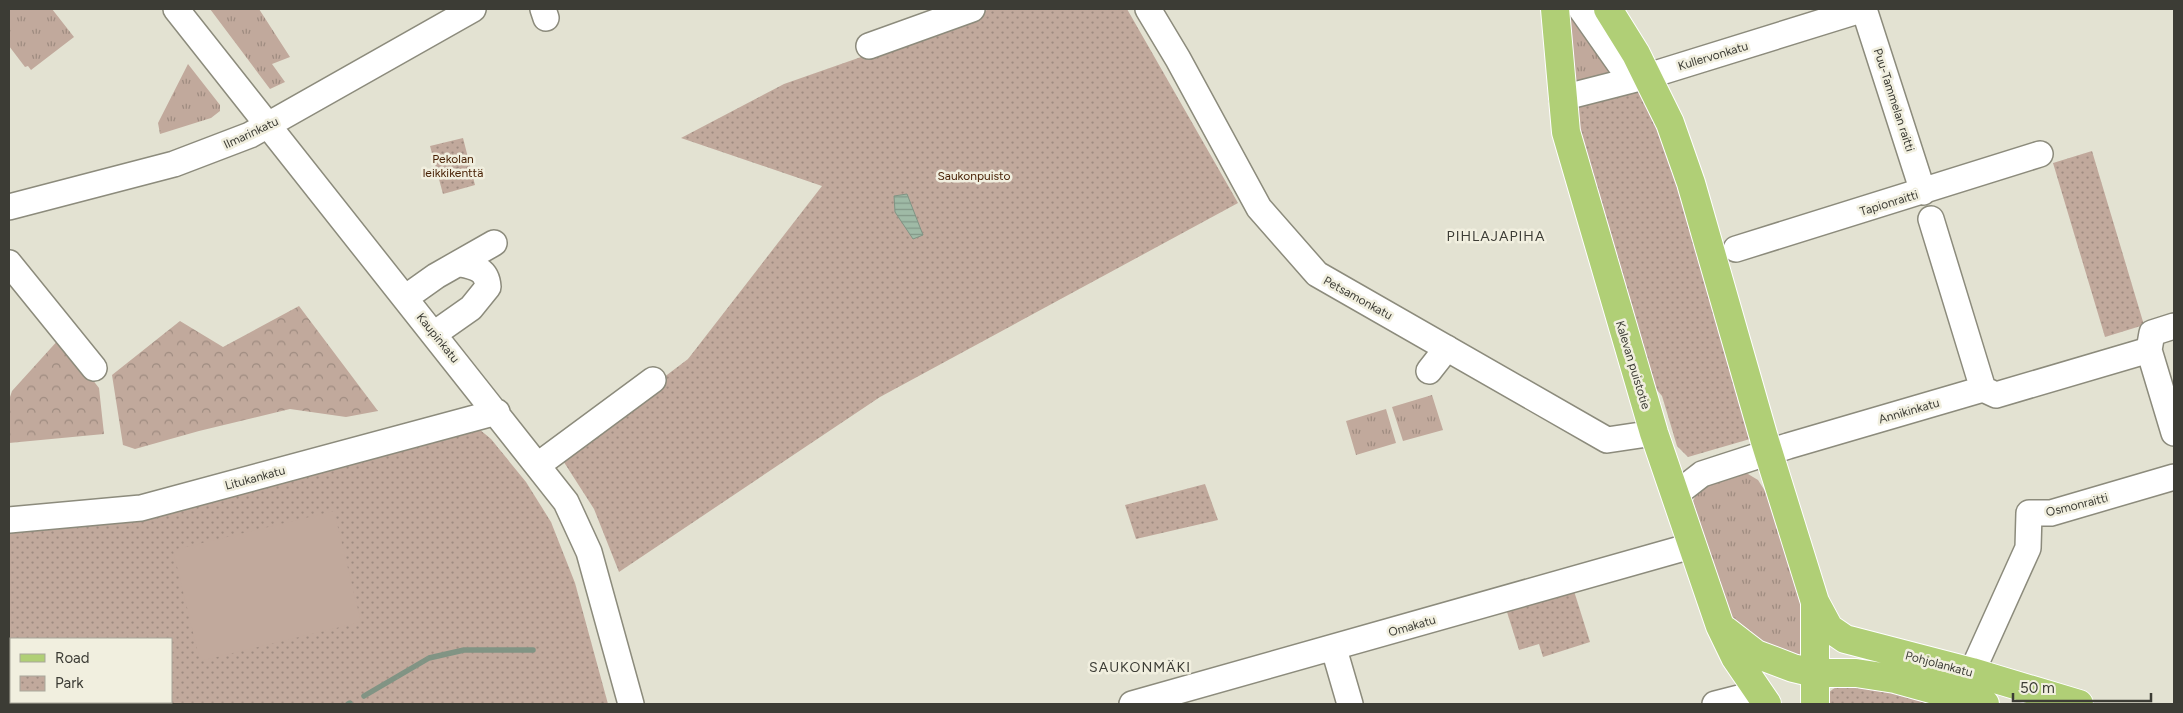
<svg xmlns="http://www.w3.org/2000/svg" width="2183" height="713" font-family="Figtree,sans-serif">
  <style>
    .grass { fill: url(#grass-tufts) }
    .forest { fill: url(#forest-crowns) }
    .park { fill: url(#park-dots) }
    .pitch { fill: #c1a99c }
    .water { fill: url(#water-rules); stroke: #819484 }
    .lines { fill: none; stroke-linecap: round; stroke-linejoin: round }
    .stream { stroke: #819484; stroke-width: 5.5 }
    .minor-casing { stroke: #8c8b7c; stroke-width: 28 }
    .major-casing { stroke: #fff; stroke-width: 30 }
    .minor { stroke: #fff; stroke-width: 25 }
    .major { stroke: #b0cf76; stroke-width: 28 }
    .labels { text-anchor: middle; stroke-width: 5; stroke-linejoin: round; paint-order: stroke }
    .street-label { font-size: 12px; fill: #3c3c35; stroke: #f1efdf }
    .park-label { font-size: 12px; fill: #492206; stroke: #f1efdf }
    .neighbourhood-label { font-size: 14px; letter-spacing: 1px; fill: #3c3c35; stroke: #f1efdf }
  </style>
  <defs>
    <pattern id="grass-tufts" width="24" height="20" patternUnits="userSpaceOnUse" patternTransform="scale(1.25)"><rect width="24" height="20" fill="#c1a99c"/><path d="M3 7l-1-3M5 7V3M7 7l1-3M15 17l-1-3M17 17v-4M19 17l1-3" fill="none" stroke="#9e8b80"/></pattern>
    <pattern id="forest-crowns" width="20" height="18" patternUnits="userSpaceOnUse" patternTransform="scale(1.25)"><rect width="20" height="18" fill="#c1a99c"/><path d="M2 6a3 3 0 1 1 6 0M12 15a3 3 0 1 1 6 0" fill="none" stroke="#9e8b80"/></pattern>
    <pattern id="park-dots" width="8" height="8" patternUnits="userSpaceOnUse" patternTransform="scale(1.25)"><rect width="8" height="8" fill="#c1a99c"/><path d="M2 2h.1M6 6h.1" fill="none" stroke="#9e8b80" stroke-width="1.8" stroke-linecap="round"/></pattern>
    <pattern id="water-rules" width="6" height="5" patternUnits="userSpaceOnUse" patternTransform="scale(1.25)"><rect width="6" height="5" fill="#9fbaa6"/><path d="M0 2.5h6" fill="none" stroke="#839888"/></pattern>
  </defs>
  <rect width="100%" height="100%" fill="#e3e2d2"/>
  <path class="grass" d="M9 9H52L74 37 31 70 28 66 25 67 9 46Z
    M210 9H259L290 57 272 64 285 82 270 89Z
    M1568 9H1574L1617 73 1574 85Z
    M188 64 220 105V111L211 118 160 134 158 123Z
    M1432 395 1443 430 1403 441 1392 407Z
    M1386 409 1396 443 1356 455 1346 421Z
    M1736 472 1748 474 1758 480 1772 502 1800 593 1804 648 1803 655 1797 657 1765 650 1728 616 1693 501 1702 483Z"/>
  <path class="forest" d="M299 306 378 411 346 417 290 409 199 431 135 449 123 445 112 375 180 321 223 347Z
    M60 338 99 388 104 434 9 443V400L12 391Z"/>
  <path class="park" d="M989 9H1127L1238 203 880 397 619 572 594 509 560 456 688 359 822 186 681 138 784 84 964 21Z
    M1629 88 1642 93 1653 103 1752 425 1750 439 1688 457 1677 446 1662 396 1651 383 1580 138 1577 105Z
    M463 138 475 185 443 194 430 146Z
    M2092 151 2144 325 2105 337 2053 163Z
    M479 429 491 439 526 482 551 522 575 583 608 704H13V702H171V639H11V684L9 649V532Z
    M1205 484 1218 520 1136 539 1125 505Z
    M1574 591 1590 642 1543 657 1539 644 1519 650 1507 612Z
    M1862 683 1935 704H1822C1830 684 1843 685 1862 683Z"/>
  <path class="pitch" d="M334 511 361 622 200 661 173 550Z"/>
  <path class="water" d="M907 194 923 235 913 239 895 212 894 196Z"/>
  <g class="lines">
    <path class="stream" d="M364 696 429 658 464 650H533
      M348 704 350 703"/>
    <defs>
      <path id="minor" d="M176 9 566 502 589 552 631 704
        M543 9 546 18
        M1148 9 1178 59 1259 208 1317 274 1607 440 1654 433
        M1581 9 1621 66 1648 76
        M1864 9 1923 192
        M869 46 972 9
        M1562 98 1648 76 1864 9
        M9 207 174 164 250 135 473 9
        M1931 219 1983 389
        M1736 249 2040 154
        M9 263 94 368
        M405 298 436 276 494 243
        M2174 326 2152 333 2149 350 2174 433
        M434 334 471 308 488 287C487 270 476 267 461 264
        M1429 371 1447 348
        M538 465 653 380
        M1675 495 1702 474 1788 446 1983 389 1996 395 2149 350
        M9 520 141 508 497 412
        M1334 649 1350 704
        M1972 672 2028 548 2029 513H2051L2174 477
        M1132 704 1691 546
        M1715 704 1758 693"/>
      <path id="major" d="M1555 9 1566 132 1654 433 1720 626 1735 657 1767 704
        M1608 9 1636 54 1670 123 1691 183 1764 438 1815 602V704
        M1815 602 1829 628 1845 639 1972 672 2079 704
        M1725 630 1756 654 1793 668 1814 673H1856L1895 679 1985 704"/>
    </defs>
    <use href="#minor" class="minor-casing"/>
    <use href="#major" class="major-casing"/>
    <use href="#minor" class="minor"/>
    <use href="#major" class="major"/>
  </g>
  <g class="labels">
    <g class="street-label">
      <text transform="translate(1713 56) rotate(-17)" y="4">Kullervonkatu</text>
      <text transform="translate(1894 100) rotate(72)" y="4">Puu-Tammelan raitti</text>
      <text transform="translate(251 133) rotate(-25)" y="4">Ilmarinkatu</text>
      <text transform="translate(1889 203) rotate(-17)" y="4">Tapionraitti</text>
      <text transform="translate(1358 298) rotate(29)" y="4">Petsamonkatu</text>
      <text transform="translate(438 338) rotate(51)" y="4">Kaupinkatu</text>
      <text transform="translate(1633 365) rotate(73)" y="4">Kalevan puistotie</text>
      <text transform="translate(1909 411) rotate(-16)" y="4">Annikinkatu</text>
      <text transform="translate(255 478) rotate(-15)" y="4">Litukankatu</text>
      <text transform="translate(2077 505) rotate(-14)" y="4">Osmonraitti</text>
      <text transform="translate(1412 626) rotate(-16)" y="4">Omakatu</text>
      <text transform="translate(1939 664) rotate(15)" y="4">Pohjolankatu</text>
    </g>
    <g class="park-label">
      <text x="453" y="163">Pekolan<tspan x="453" dy="14">leikkikenttä</tspan></text>
      <text x="974" y="180">Saukonpuisto</text>
    </g>
    <g class="neighbourhood-label">
      <text x="1496" y="241">PIHLAJAPIHA</text>
      <text x="1140" y="672">SAUKONMÄKI</text>
    </g>
  </g>
  <rect width="2183" height="713" fill="none" stroke="#3c3c35" stroke-width="20"/>
  <rect x="10" y="638" width="162" height="65" fill="#f1efdf" stroke="#a9a79b"/>
  <rect x="20" y="654" width="25" height="8" fill="#b0cf76" stroke="#a9a79b"/>
  <text x="55" y="663" font-size="15" fill="#3c3c35">Road</text>
  <rect x="20" y="676" width="25" height="15" fill="url(#park-dots)" stroke="#a9a79b"/>
  <text x="55" y="688" font-size="15" fill="#3c3c35">Park</text>
  <path d="M2013 693v8h138v-8" fill="none" stroke="#3c3c35" stroke-width="2.5"/>
  <text x="2020" y="693" font-size="15" fill="#3c3c35" stroke="#f1efdf" stroke-width="4" paint-order="stroke">50 m</text>
</svg>
